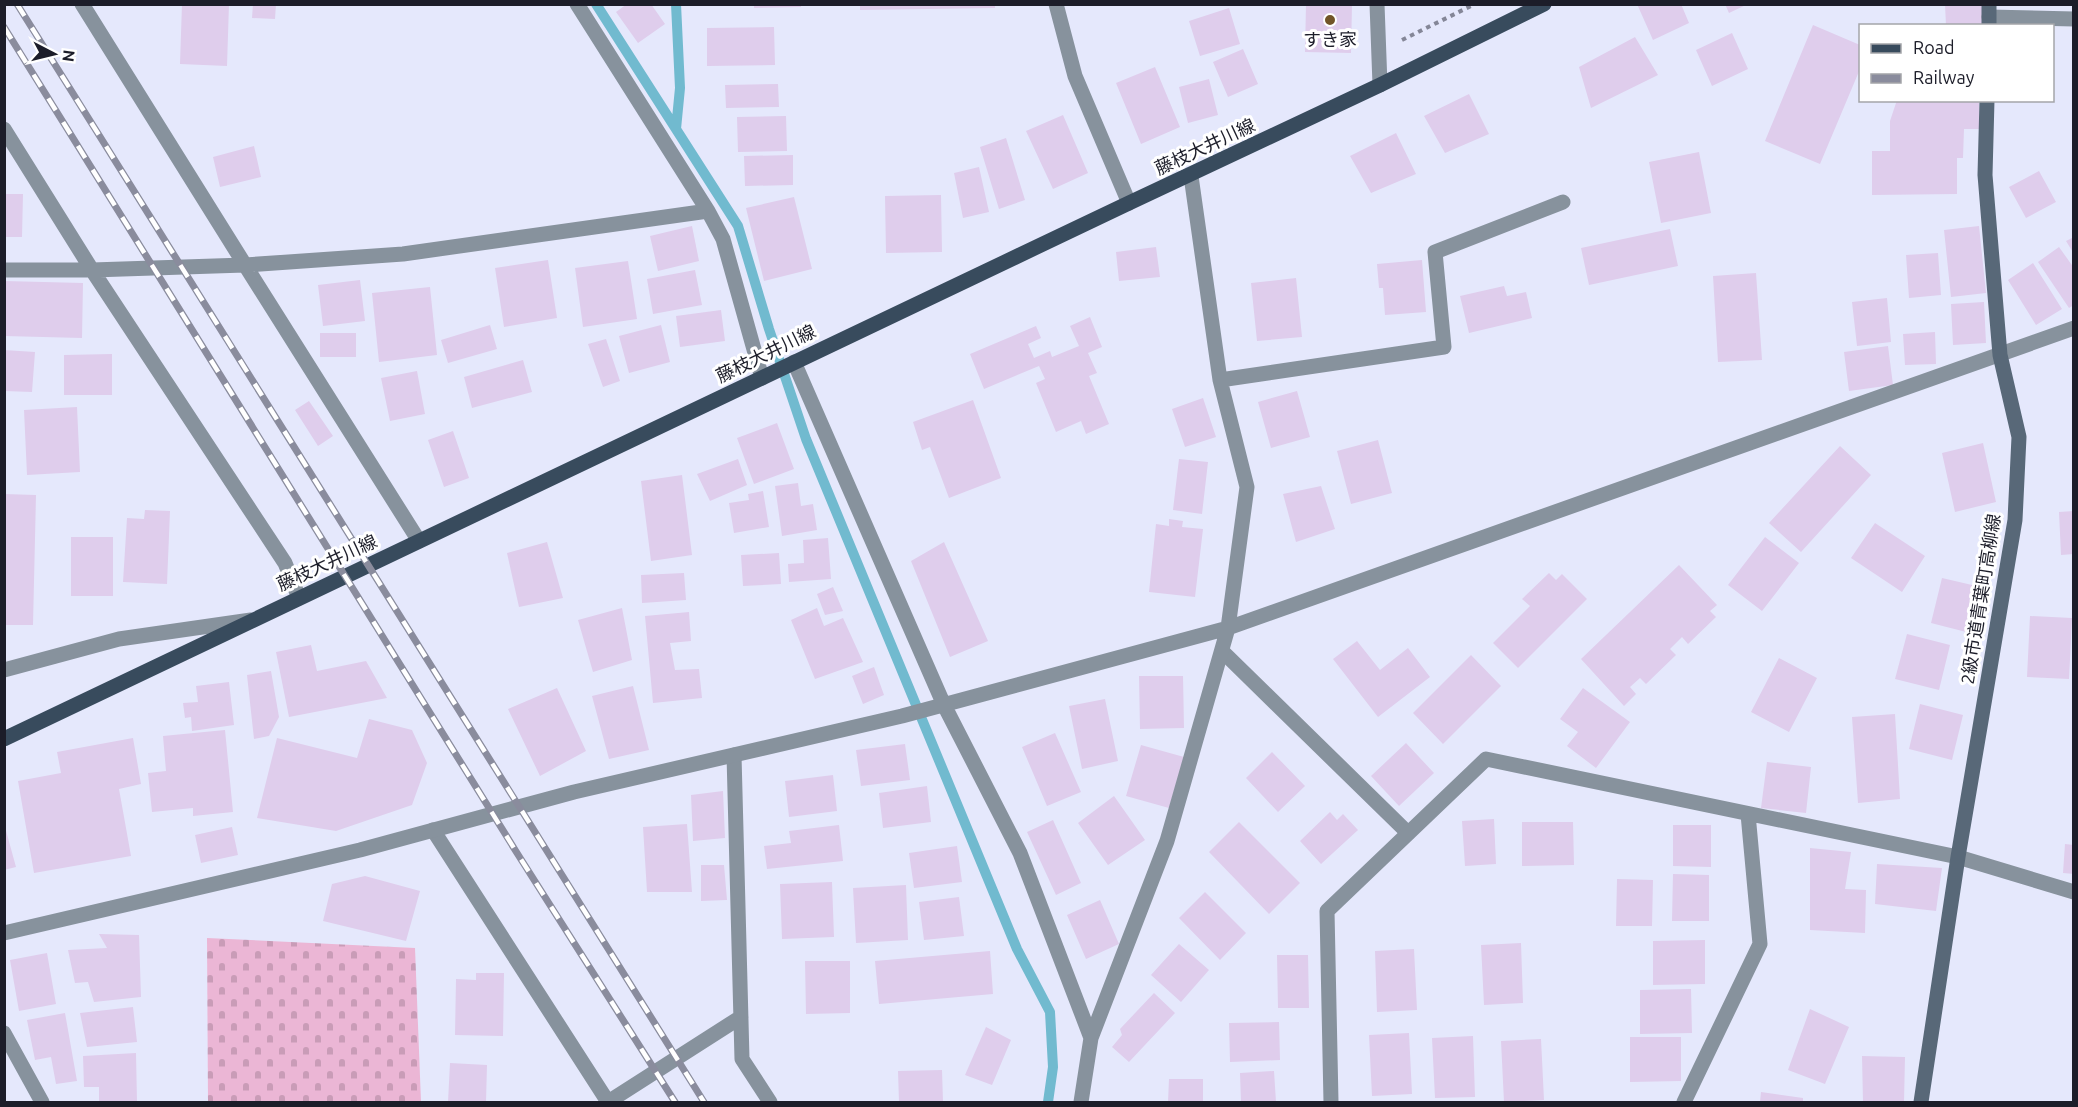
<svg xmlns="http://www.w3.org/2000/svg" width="2078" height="1107" font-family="Ubuntu,'Noto Sans JP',sans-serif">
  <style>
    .cemetery { fill: url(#cemetery-stones) }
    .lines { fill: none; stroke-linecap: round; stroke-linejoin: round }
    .stream { stroke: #71bacf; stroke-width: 10 }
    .building { fill: #dfcdec }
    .path { stroke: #848697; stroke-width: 4; stroke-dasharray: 4.5 4.5; stroke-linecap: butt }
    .lane { stroke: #87929d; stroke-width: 15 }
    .street { stroke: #87929d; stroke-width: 15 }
    .secondary { stroke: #586878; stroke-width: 15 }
    .primary { stroke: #384b5d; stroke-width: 15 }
    .rail-casing { stroke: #8a8c9d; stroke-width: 7 }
    .rail { stroke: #fff; stroke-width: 4.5; stroke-dasharray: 14; stroke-linecap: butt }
    .poi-dot { fill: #715428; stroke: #fff; stroke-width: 2 }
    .labels { text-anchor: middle; stroke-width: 6; stroke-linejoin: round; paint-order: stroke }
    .poi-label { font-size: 18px; fill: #1c1d29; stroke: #fff }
    .street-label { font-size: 18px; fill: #1c1d29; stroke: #fff }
  </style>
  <defs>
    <pattern id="cemetery-stones" width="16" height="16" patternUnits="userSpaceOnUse" patternTransform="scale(1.5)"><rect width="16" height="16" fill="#ebb6d5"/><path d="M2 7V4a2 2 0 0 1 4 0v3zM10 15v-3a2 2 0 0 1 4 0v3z" fill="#c99cb7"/></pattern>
  </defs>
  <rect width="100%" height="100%" fill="#e5e8fc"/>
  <path class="cemetery" d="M207 938 415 948 421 1102H208Z"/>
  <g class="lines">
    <path class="stream" d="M596 4 738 226 769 329 806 439 1017 949 1050 1012 1053 1067 1048 1102
      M676 129 680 88 676 4"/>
  </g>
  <path class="building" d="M182 4H229L227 66 180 64Z
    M253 4H276L275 19 252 18Z
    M627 4H651L665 24 638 43 616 12Z
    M754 4H801V7L754 8Z
    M860 4H995V8L860 10Z
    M1306 4H1352L1351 53 1305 52Z
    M1637 4H1681L1689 23 1653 40Z
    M1725 4H1748L1729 13Z
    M1945 4H1982L1983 26H1946Z
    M1229 8 1240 44 1200 56 1189 21Z
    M1813 25 1860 45V69L1820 164 1765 141Z
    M774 27 775 65 707 66V28Z
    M1732 33 1748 69 1712 86 1696 50Z
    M1635 37 1658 75 1591 108 1579 67Z
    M1243 49 1258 84 1228 97 1213 62Z
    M1155 67 1180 127 1141 144 1116 83Z
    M1209 79 1218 115 1188 123 1179 87Z
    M778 84 779 107 726 108 725 85Z
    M1469 94 1489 134 1445 153 1424 116Z
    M1897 100H1979V129H1964L1963 158H1957V194L1872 195V151H1890V121Z
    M1063 115 1088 173 1053 189 1026 131Z
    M786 116 787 151 738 152 737 117Z
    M1396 133 1416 174 1371 193 1350 156Z
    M1006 138 1025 200 999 209 980 147Z
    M254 146 261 177 220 187 213 157Z
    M1699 152 1711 213 1661 223 1649 162Z
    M793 155V185L745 186 744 156Z
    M979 167 989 212 963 218 954 173Z
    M2039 171 2056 202 2026 218 2009 187Z
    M4 194H23L22 237H4Z
    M941 195 942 252 886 253 885 196Z
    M794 197 812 269 764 281 746 208Z
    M692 226 699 261 658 271 650 236Z
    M1979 226 1986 293 1951 297 1944 230Z
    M1670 229 1678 266 1589 285 1581 248Z
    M2074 237V254L2066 241Z
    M1156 247 1160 277 1119 281 1116 252Z
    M2059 247 2074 268V305L2069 308 2038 262Z
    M1938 253 1941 295 1909 298 1906 255Z
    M548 260 557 318 504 327 495 268Z
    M1422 260 1426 312 1385 315 1383 288H1379L1377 264Z
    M628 261 637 319 583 327 575 268Z
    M2033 263 2062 309 2036 325 2008 280Z
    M695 270 702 305 653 314 647 279Z
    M1756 273 1762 360 1718 362 1713 276Z
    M1296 278 1302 337 1257 341 1251 283Z
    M360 280 365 321 323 326 318 285Z
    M4 281 83 283 82 338 4 336Z
    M1504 286 1507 296 1526 292 1532 318 1469 333 1460 296Z
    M430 287 437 355 379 362 372 293Z
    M1887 298 1891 342 1857 346 1852 302Z
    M1984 302 1986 343 1953 345 1951 304Z
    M721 310 725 341 680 347 676 316Z
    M1090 317 1102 347 1088 353 1097 373 1089 376 1109 424 1086 434 1081 421 1056 432 1036 383 1045 379 1039 366 984 389 970 354 1036 326 1041 338 1028 344 1034 358 1050 351 1052 357 1079 346 1070 326Z
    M490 325 497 349 448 363 441 340Z
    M661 325 670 362 629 373 619 336Z
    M1935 332 1936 364 1905 365 1903 334Z
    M320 333H356V357H320Z
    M606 339 620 381 603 387 588 344Z
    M1888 346 1893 385 1849 391 1844 352Z
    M4 350 35 352 32 392 4 391Z
    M112 354V395H64V355Z
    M523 360 532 392 472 408 464 377Z
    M417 371 425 414 390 421 381 378Z
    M1297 391 1310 437 1271 448 1258 402Z
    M1203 398 1216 437 1185 447 1172 409Z
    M973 400 1001 478 949 498 930 447 922 450 913 422Z
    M309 401 333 436 318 446 295 410Z
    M77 407 80 472 27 475 24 410Z
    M777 423 794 469 754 484 737 438Z
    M453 431 469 478 444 487 428 440Z
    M1378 440 1392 493 1351 504 1337 451Z
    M1983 443 1996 502 1955 512 1942 453Z
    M1840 446 1871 475 1801 552 1769 523Z
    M738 459 747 485 710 501 697 474Z
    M1179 459 1208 462 1202 514 1173 510Z
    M682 475 692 555 651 561 641 481Z
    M798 483 801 506 813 504 817 530 782 536 775 486Z
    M1321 486 1335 529 1296 542 1283 494Z
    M763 491 769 527 734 533 729 503 749 500 748 494Z
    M4 494 36 495 33 625H4Z
    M145 510 170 511 167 584 123 582 127 518 144 519Z
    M2074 511V554L2061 555 2059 512Z
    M1169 519 1183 521 1182 527 1203 529 1195 597 1149 592 1156 524 1169 526Z
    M1875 523 1925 556 1902 592 1851 558Z
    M71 537H113V596H71Z
    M1765 537 1799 563 1762 611 1728 585Z
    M828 538 831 579 789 582 788 564 804 563 803 540Z
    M547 542 563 598 519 607 507 553Z
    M944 542 988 641 950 657 911 561Z
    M779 553 781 584 743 586 741 555Z
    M1679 565 1717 605 1710 611 1716 617 1688 644 1682 637 1670 649 1676 655 1646 684 1640 678 1630 687 1636 694 1624 706 1581 659Z
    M684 573 686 600 642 603 641 575Z
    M1549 573 1556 580 1562 574 1587 599 1518 668 1493 643 1530 606 1522 599Z
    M1942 578 1985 588 1974 634 1931 623Z
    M833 587 843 611 825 615 817 594Z
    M622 608 632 660 593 672 578 620Z
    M817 608 824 626 843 618 863 662 815 679 791 620Z
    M689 612 691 641 670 643 675 670 699 669 702 698 653 703 645 616Z
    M2030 616 2072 618 2069 679 2027 677Z
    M1907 634 1950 645 1939 690 1895 679Z
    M1357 641 1380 670 1408 648 1430 677 1378 717 1333 659Z
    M311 645 317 671 366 661 387 698 289 717 276 652Z
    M1471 655 1501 686 1443 744 1413 713Z
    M1779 658 1817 678 1789 732 1751 712Z
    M874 667 884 695 863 704 852 676Z
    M271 671 279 717 269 736 254 739 247 675Z
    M1139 676H1183L1184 728 1140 729Z
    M229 682 234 725 192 731 191 717 185 718 183 703 198 702 196 686Z
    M633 686 649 750 609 759 592 696Z
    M557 688 586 751 540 776 508 709Z
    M1583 688 1630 722 1596 768 1567 746 1578 732 1560 719Z
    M1105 699 1118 761 1082 769 1069 706Z
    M1920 704 1963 715 1952 760 1909 749Z
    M1895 714 1900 799 1858 803 1852 717Z
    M369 719 412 730 427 763 412 805 336 831 257 818 277 738 357 758Z
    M225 730 233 812 193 816V808L152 812 148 773 166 771 163 736Z
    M1055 733 1081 792 1047 806 1022 747Z
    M133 738 141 784 119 789 131 856 34 873 18 781 61 773 57 752Z
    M1406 743 1434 773 1399 806 1371 776Z
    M905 744 910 780 861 786 856 750Z
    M1141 745 1184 757 1169 808 1126 796Z
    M1272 752 1305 786 1278 812 1246 778Z
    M1767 762 1811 767 1806 813 1761 808Z
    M833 775 837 811 789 817 785 781Z
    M927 786 931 822 883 828 879 793Z
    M723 791 725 838 693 841 691 795Z
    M1114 796 1145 840 1108 865 1078 823Z
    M1330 812 1337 820 1343 814 1358 830 1321 864 1300 841Z
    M1494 819 1496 864 1465 866 1462 821Z
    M1053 820 1081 883 1056 895 1027 832Z
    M1239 822 1300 883 1269 914 1209 852Z
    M1522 822H1573L1574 865 1522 866Z
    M687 824 692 892H647L643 827Z
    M839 825 843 861 767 869 764 846 791 843 789 831Z
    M1673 825H1711V867L1673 866Z
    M5 827 16 867 4 870V828Z
    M232 827 238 855 201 863 195 835Z
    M2065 844 2074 845V874L2063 873Z
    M957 846 962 882 914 888 909 853Z
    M1810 848 1851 852 1845 889 1866 890 1865 933 1810 930Z
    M1877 864 1942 868 1936 911 1875 904Z
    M701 865H724L727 900 701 901Z
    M1673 874 1709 875V921H1672Z
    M365 876 420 891 406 941 323 921 332 884Z
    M1617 879 1653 880 1652 926H1616Z
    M832 882 834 937 782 939 780 884Z
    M906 885 908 940 856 943 853 888Z
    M1205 892 1246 933 1220 960 1179 918Z
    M959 897 964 936 924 940 919 902Z
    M1100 900 1119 944 1086 959 1067 915Z
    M99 934 139 935 141 997 94 1002 88 982 75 983 68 950 107 948Z
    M1705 940V984L1653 985V941Z
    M1521 943 1523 1003 1484 1005 1481 945Z
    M1179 944 1209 970 1181 1002 1151 975Z
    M1414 949 1417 1010 1377 1012 1375 951Z
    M990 951 993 994 879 1004 875 961Z
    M47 953 56 1004 19 1011 10 960Z
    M1277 955H1308L1309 1008H1278Z
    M805 961H850V1013L806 1014Z
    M476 973H504L503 1036 455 1035 456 979 476 980Z
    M1691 989 1692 1033 1640 1034V990Z
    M1154 993 1175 1013 1129 1062 1112 1047 1122 1035 1120 1029Z
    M133 1007 137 1042 87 1047 80 1013Z
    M1810 1009 1849 1027 1825 1084 1788 1070Z
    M65 1013 77 1081 56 1084 51 1057 35 1060 27 1020Z
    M1279 1022 1280 1060 1230 1062 1229 1023Z
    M986 1027 1011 1040 992 1085 965 1075Z
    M1409 1033 1412 1094 1372 1096 1369 1035Z
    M1473 1036 1475 1097 1435 1098 1432 1038Z
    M1630 1037H1681V1081L1630 1082Z
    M1541 1039 1544 1100 1504 1102 1501 1041Z
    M136 1053 137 1102H99V1087H84L83 1056Z
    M1862 1056 1905 1057 1904 1102H1863Z
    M450 1063 487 1065 486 1102H448Z
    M942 1070 943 1102H899L898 1071Z
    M1274 1071 1276 1102H1241L1240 1073Z
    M1169 1079H1203V1102H1168Z
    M1761 1092 1803 1098V1102H1760Z"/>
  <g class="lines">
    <path class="path" d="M1402 40 1475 4"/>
    <path class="lane" d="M1989 17 2074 19
      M1222 651 1408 833
      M734 755 742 1059 770 1102
      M433 830 608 1102 741 1017"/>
    <path class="street" d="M82 4 245 265 403 254 708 211
      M577 4 708 211 723 239 762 378
      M1056 4 1075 76 1129 203
      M1377 4 1380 85
      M4 129 92 270 285 563 299 598
      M4 270H92L245 265 419 541
      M794 362 944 705 1020 853 1091 1038
      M1220 380 1444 347 1435 252 1563 202
      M4 670 119 639 251 620
      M4 933 360 850 574 792 902 716 1228 628 2074 328
      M4 1033 42 1102
      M1081 1102 1091 1038 1167 841 1228 628 1247 487 1220 380 1191 176
      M1331 1102 1327 911 1486 759 1958 857 2074 892
      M1684 1102 1760 944 1748 814"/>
    <path class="secondary" d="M1989 26V4
      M1921 1102 1958 857 2015 520 2019 437 2000 355 1985 175 1987 100"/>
    <path class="primary" d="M4 739 1129 203 1380 85 1544 4"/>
    <defs>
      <path id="rail" d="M17 4 704 1102
        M4 27 517 853 675 1102"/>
    </defs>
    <use href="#rail" class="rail-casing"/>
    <use href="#rail" class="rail"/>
  </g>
  <circle class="poi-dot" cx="1330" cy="20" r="6"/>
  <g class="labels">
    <g class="poi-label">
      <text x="1330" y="46">すき家</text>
    </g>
    <g class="street-label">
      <text transform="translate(1205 147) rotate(-25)" y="6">藤枝大井川線</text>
      <text transform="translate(766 354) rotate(-26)" y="6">藤枝大井川線</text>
      <text transform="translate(327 563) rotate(-25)" y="6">藤枝大井川線</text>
      <text transform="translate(1981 599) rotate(-81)" y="6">2級市道青葉町高柳線</text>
    </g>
  </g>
  <rect width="2078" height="1107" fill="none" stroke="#1c1d29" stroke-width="12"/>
  <rect x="1859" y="24" width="195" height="78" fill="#ffffff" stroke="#a4a5a9" stroke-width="1.5"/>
  <rect x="1871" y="44" width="30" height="9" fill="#384b5d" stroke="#a4a5a9" stroke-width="1.5"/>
  <text x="1913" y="54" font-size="18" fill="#1c1d29">Road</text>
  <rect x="1871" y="74" width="30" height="9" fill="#8a8c9d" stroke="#a4a5a9" stroke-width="1.5"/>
  <text x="1913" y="84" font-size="18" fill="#1c1d29">Railway</text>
  <g transform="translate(54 54) rotate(97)" stroke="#ffffff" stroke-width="4.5" paint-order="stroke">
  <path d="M0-4.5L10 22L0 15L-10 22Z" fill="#1c1d29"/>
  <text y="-9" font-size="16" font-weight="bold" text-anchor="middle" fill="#1c1d29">N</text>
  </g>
</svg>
